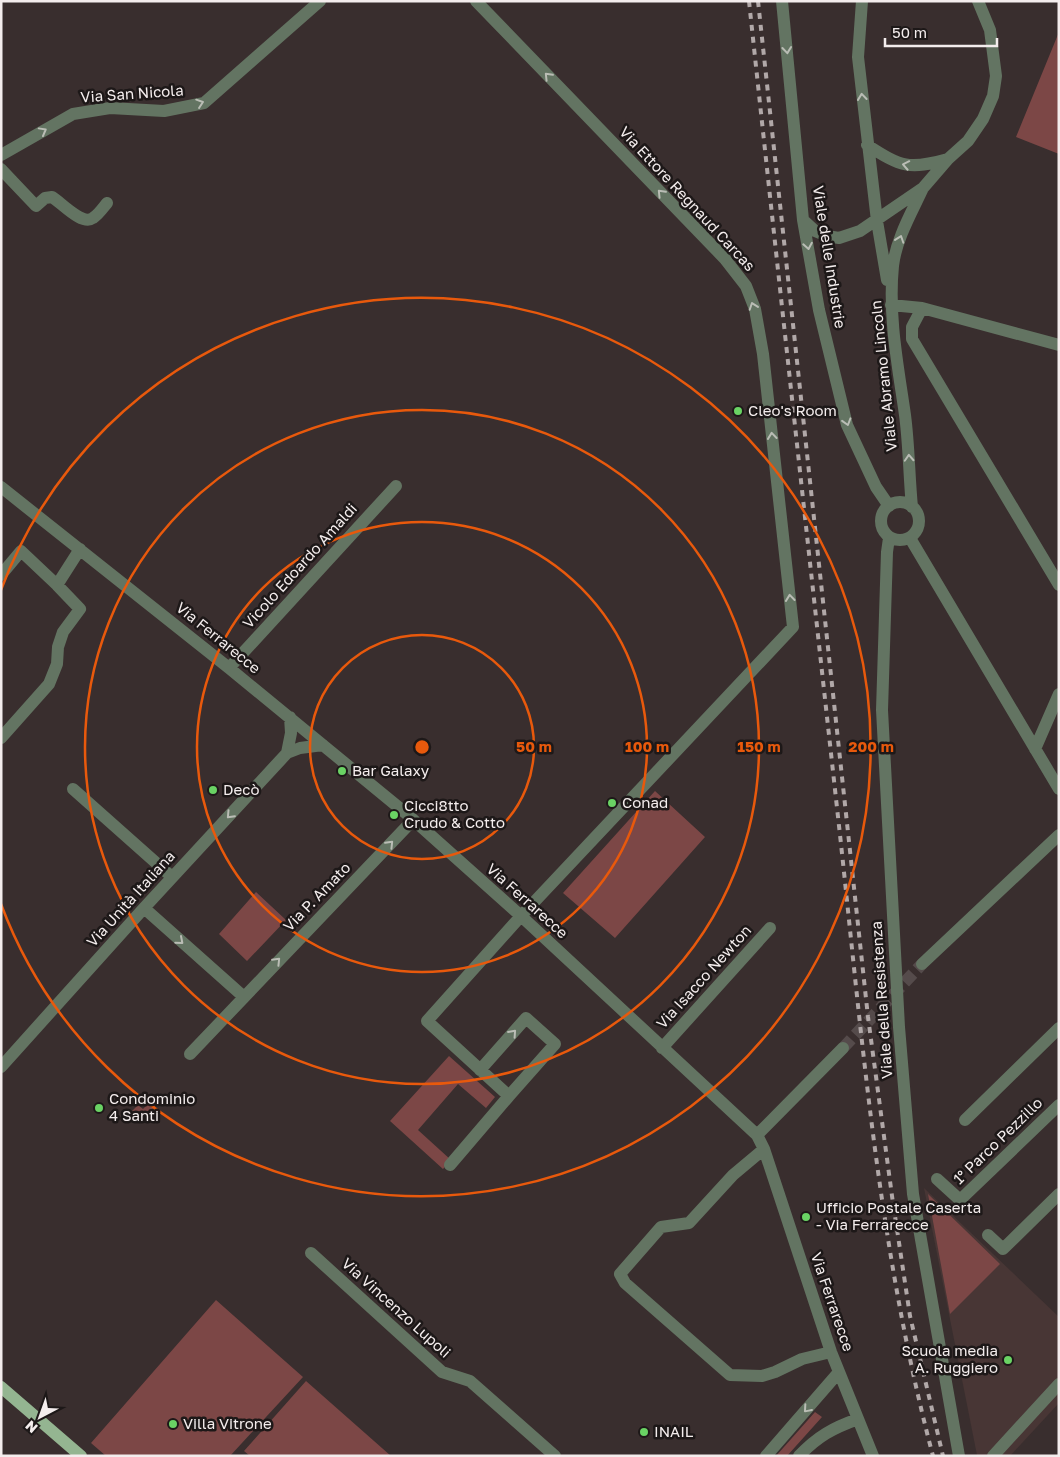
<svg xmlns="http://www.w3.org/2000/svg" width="1060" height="1457" font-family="'Golos Text',sans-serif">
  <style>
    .built { fill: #483635 }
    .green { fill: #7c4746 }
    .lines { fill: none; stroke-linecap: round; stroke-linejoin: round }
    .minor-tunnel { stroke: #554b4b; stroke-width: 12; stroke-dasharray: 12 6; stroke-linecap: butt }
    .minor { stroke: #637462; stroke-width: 12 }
    .major { stroke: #94b591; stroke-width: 12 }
    .rail { stroke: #b1a8a8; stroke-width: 4; stroke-dasharray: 6 6; stroke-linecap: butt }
    .oneway { stroke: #babdb5 }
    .ring { fill: none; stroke: #e8590c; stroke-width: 2.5 }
    .poi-dot { fill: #6ad364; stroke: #1d1818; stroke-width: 2 }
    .labels { text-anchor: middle; stroke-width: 5; stroke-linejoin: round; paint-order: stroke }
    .street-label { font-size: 15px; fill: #f4eded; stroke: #1d1818 }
    .poi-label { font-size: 15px; fill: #f4eded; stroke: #1d1818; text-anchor: start }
    .centre { fill: #e8590c; stroke: #1d1818; stroke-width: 2.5 }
    .ring-label { font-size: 15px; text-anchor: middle; font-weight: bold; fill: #e8590c; stroke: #1d1818; stroke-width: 5; stroke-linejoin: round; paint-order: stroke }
  </style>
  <rect width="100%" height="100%" fill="#392e2e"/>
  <path class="built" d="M924 1188 1059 1317V1403L1010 1456 977 1455Z"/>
  <path class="green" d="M1059 32V154L1016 137Z
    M655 791 705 837 615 938 563 893Z
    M256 892 286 920 247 961 219 934Z
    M449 1056 495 1097 486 1108 458 1084 418 1130 451 1160 443 1169 390 1121Z
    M138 1105 143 1109 147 1105 155 1106 143 1120 132 1111Z
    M928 1194 1000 1264 950 1314Z
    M216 1300 303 1377 230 1456H106L91 1443Z
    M306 1381 391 1456H250L244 1451Z
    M815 1412 822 1417 787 1456H776Z"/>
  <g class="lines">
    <path class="minor-tunnel" d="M843 1048 922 964"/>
    <path class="minor" d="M476 1 725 259 746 286 755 309 763 354 793 627 521 916 427 1021 509 1096 555 1044 526 1018 480 1070
      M782 1 803 220 819 310 847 425 876 487 889 506
      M862 1 858 57 877 221 887 280
      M867 145C901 167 909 170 948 159
      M1 155 73 114 110 108 164 111 204 103 320 1
      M1 169 36 206 45 198 52 197C62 203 82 226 93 218 98 215 103 208 107 203
      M803 220 815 231 827 236 839 238 860 231 923 188 948 159 968 141 983 119 993 96 996 76 990 30 978 1
      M891 305 922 308 1059 345
      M922 308 912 327V339L1059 585
      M1 487 229 668 408 815 521 916 757 1135 764 1149 831 1352 873 1456
      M881 521a19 19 0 1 1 38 0a19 19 0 1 1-38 0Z
      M912 507C909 476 909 445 905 415 898 366 888 316 893 266 896 239 912 212 923 188
      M889 538 887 552 882 710 899 1027 913 1194 959 1456
      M910 538 1059 789
      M1 575 21 551 57 585 80 609 63 632 58 647 57 664 49 684 1 738
      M57 585 80 549
      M229 668 396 486
      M1035 749 1059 694
      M287 753 291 733 290 717
      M73 789 172 877
      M144 908 244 997
      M922 964 1059 835
      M662 1048 770 928
      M190 1054 413 820
      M1 1067 144 908 287 753 300 748 323 745
      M965 1120 1059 1028
      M757 1135 843 1048
      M764 1149 733 1175 689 1223 661 1227 620 1274 625 1283 730 1375 762 1376 775 1372 802 1359 831 1352
      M450 1165 509 1096
      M937 1179 960 1200 1059 1105
      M988 1235 1003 1249 1059 1194
      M311 1253 442 1372 470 1381 555 1456
      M766 1456 839 1372
      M799 1456C818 1436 833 1428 858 1419
      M993 1456 1059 1384"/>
    <path class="major" d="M1 1387 81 1456"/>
    <path class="rail" d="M749 1C779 282 810 563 841 844 863 1049 880 1256 933 1456
      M758 1 868 1017 892 1196 910 1316 943 1456"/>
  </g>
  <defs><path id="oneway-chevron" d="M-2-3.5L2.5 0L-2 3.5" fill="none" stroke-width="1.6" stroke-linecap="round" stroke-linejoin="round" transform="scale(1.25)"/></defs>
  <g class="oneway">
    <use href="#oneway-chevron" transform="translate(787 50) rotate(84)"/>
    <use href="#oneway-chevron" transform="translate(548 76) rotate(-134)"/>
    <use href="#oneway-chevron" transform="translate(862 97) rotate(-96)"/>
    <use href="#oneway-chevron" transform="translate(200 103) rotate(-19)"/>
    <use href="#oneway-chevron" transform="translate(43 131) rotate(-29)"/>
    <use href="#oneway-chevron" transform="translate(906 165) rotate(-169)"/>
    <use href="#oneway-chevron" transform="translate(661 193) rotate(-134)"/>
    <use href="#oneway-chevron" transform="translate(900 239) rotate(-71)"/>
    <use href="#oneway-chevron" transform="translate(808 246) rotate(80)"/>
    <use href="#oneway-chevron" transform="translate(753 306) rotate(-109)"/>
    <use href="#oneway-chevron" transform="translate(847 422) rotate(73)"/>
    <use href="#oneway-chevron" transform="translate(772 436) rotate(-96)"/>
    <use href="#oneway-chevron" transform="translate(909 458) rotate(-93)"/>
    <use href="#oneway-chevron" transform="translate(790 598) rotate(-96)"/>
    <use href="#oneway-chevron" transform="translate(230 815) rotate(133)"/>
    <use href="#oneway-chevron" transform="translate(390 844) rotate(-46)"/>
    <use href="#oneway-chevron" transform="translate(180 941) rotate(41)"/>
    <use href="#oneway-chevron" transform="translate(277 961) rotate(-46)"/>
    <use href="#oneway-chevron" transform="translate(513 1033) rotate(-48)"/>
    <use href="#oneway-chevron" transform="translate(807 1409) rotate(131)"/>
  </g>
  <g class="ring">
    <circle cx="422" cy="747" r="112"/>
    <circle cx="422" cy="747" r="225"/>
    <circle cx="422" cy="747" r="337"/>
    <path d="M1 590A449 449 0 1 1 1 904"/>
  </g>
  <g class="poi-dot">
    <circle cx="738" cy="411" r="5"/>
    <circle cx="342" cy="771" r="5"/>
    <circle cx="213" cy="790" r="5"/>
    <circle cx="612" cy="803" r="5"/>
    <circle cx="394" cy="815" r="5"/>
    <circle cx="99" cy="1108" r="5"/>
    <circle cx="806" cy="1217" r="5"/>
    <circle cx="1008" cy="1360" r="5"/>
    <circle cx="173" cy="1424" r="5"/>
    <circle cx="644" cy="1432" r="5"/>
  </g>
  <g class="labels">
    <g class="street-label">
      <text transform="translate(132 94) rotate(-4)" y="5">Via San Nicola</text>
      <text transform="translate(687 199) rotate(47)" y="5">Via Ettore Regnaud Carcas</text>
      <text transform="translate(829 257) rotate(81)" y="5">Viale delle Industrie</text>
      <text transform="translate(884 376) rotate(-96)" y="5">Viale Abramo Lincoln</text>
      <text transform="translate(300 566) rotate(-48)" y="5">Vicolo Edoardo Amaldi</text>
      <text transform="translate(218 638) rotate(39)" y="5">Via Ferrarecce</text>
      <text transform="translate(317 897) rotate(-46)" y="5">Via P. Amato</text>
      <text transform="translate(131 899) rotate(-48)" y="5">Via Unità Italiana</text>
      <text transform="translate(527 901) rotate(42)" y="5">Via Ferrarecce</text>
      <text transform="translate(704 977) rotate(-48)" y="5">Via Isacco Newton</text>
      <text transform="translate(882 1000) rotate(-94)" y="5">Viale della Resistenza</text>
      <text transform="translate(998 1141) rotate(-44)" y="5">1° Parco Pezzillo</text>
      <text transform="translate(832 1302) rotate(71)" y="5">Via Ferrarecce</text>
      <text transform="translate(396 1308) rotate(42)" y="5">Via Vincenzo Lupoli</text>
    </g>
    <g class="poi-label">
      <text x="748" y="416">Cleo's Room</text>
      <text x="352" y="776">Bar Galaxy</text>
      <text x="223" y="795">Decò</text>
      <text x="622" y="808">Conad</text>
      <text x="404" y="811">Cicci8tto<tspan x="404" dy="17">Crudo &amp; Cotto</tspan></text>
      <text x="109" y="1104">Condominio<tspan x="109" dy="17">4 Santi</tspan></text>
      <text x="816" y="1213">Ufficio Postale Caserta<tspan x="816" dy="17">- Via Ferrarecce</tspan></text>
      <text x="998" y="1356" text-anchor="end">Scuola media<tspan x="998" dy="17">A. Ruggiero</tspan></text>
      <text x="183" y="1429">Villa Vitrone</text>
      <text x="654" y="1437">INAIL</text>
    </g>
  </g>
  <circle cx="422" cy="747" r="8" class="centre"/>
  <g class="ring-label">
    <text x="534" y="752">50 m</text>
    <text x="647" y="752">100 m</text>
    <text x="759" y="752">150 m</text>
    <text x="871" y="752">200 m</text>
  </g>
  <rect width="1060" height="1457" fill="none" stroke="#f4eded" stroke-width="5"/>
  <g transform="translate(40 1417) rotate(221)" stroke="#1d1818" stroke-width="4" paint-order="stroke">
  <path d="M0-4L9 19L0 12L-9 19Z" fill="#f4eded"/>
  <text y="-8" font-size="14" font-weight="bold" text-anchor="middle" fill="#f4eded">N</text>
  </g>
  <path d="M885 38v8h112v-8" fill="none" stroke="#f4eded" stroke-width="2.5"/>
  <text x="892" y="38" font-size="15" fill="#f4eded" stroke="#1d1818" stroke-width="4" paint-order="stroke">50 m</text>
</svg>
